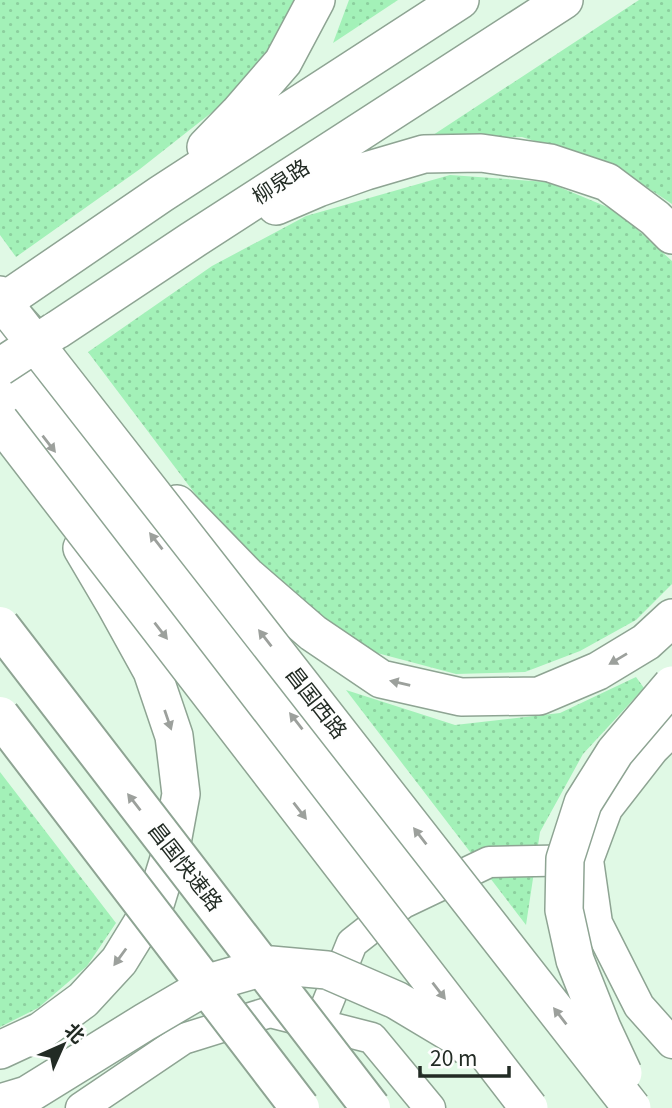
<svg xmlns="http://www.w3.org/2000/svg" width="672" height="1108" font-family="Georgia,'Noto Sans SC',serif">
  <style>
    .grass { fill: url(#grass-dots) }
    .lines { fill: none; stroke-linecap: round; stroke-linejoin: round }
    .minor-casing { stroke: #8ea493; stroke-width: 33 }
    .major-casing { stroke: #8ea493; stroke-width: 40 }
    .minor { stroke: #fff; stroke-width: 30 }
    .major { stroke: #fff; stroke-width: 37 }
    .major-bridge-casing { stroke: #8ea493; stroke-width: 40; stroke-linecap: butt }
    .highway-bridge-casing { stroke: #8ea493; stroke-width: 42; stroke-linecap: butt }
    .major-bridge { stroke: #fff; stroke-width: 37 }
    .highway-bridge { stroke: #fff; stroke-width: 38 }
    .oneway { fill: #9ca09c }
    .labels { text-anchor: middle; stroke-width: 5; stroke-linejoin: round; paint-order: stroke }
    .street-label { font-size: 21px; fill: #222b24; stroke: #fefefe }
  </style>
  <defs>
    <pattern id="grass-dots" width="8" height="8" patternUnits="userSpaceOnUse" patternTransform="scale(1.75)"><rect width="8" height="8" fill="#a3f1b8"/><path d="M2 2h.1M6 6h.1" fill="none" stroke="#8ccf9e" stroke-width="1.8" stroke-linecap="round"/></pattern>
  </defs>
  <rect width="100%" height="100%" fill="#e0f9e5"/>
  <path class="grass" d="M0 0H304L253 80 140 169 16 257 0 235Z
    M349 0H398L333 43Z
    M639 0H672V204L618 168 522 137 427 139Z
    M450 175 547 182 617 211 672 261V584L636 620 580 651 525 672 456 674 362 649 268 581 205 507 88 352 212 266 306 216Z
    M636 677 644 688 583 754 540 832 526 925 346 690 455 725 560 713Z
    M0 772 116 923 87 966 38 1008 0 1027Z"/>
  <g class="lines">
    <defs>
      <path id="minor" d="M0 338 427 891
        M0 382 403 903
        M672 731 653 750 607 809 588 860 597 923 639 1006 672 1043
        M319 1024 352 943 403 903 489 862 588 860
        M81 1108 183 1039 270 1012 372 1038 430 1108"/>
      <path id="major" d="M206 147 238 114 283 62 316 0
        M276 206 318 188 366 171 424 154 481 153 550 163 607 182 655 218 672 235
        M0 295 15 318 36 341
        M0 304 161 194 460 0
        M57 330 191 241 564 0
        M177 504 246 575 313 633 381 679 461 697 539 696 598 671 646 642 672 618
        M0 1050 41 1031 83 1000 119 961 156 901 169 859 181 794 174 736 152 671 115 604 82 548"/>
    </defs>
    <use href="#minor" class="minor-casing"/>
    <use href="#major" class="major-casing"/>
    <use href="#minor" class="minor"/>
    <use href="#major" class="major"/>
    <defs>
      <path id="major-bridge" d="M15 318 632 1108
        M0 367 55 331
        M0 421 529 1108
        M623 1073 602 1028 575 960 564 910 565 859 583 803 615 752 672 685
        M0 1103 27 1095 145 1022 215 981 271 965 327 970 396 1000 458 1037 470 1049"/>
      <path id="highway-bridge" d="M0 626 371 1108
        M0 716 300 1108"/>
    </defs>
    <use href="#major-bridge" class="major-bridge-casing"/>
    <use href="#highway-bridge" class="highway-bridge-casing"/>
    <use href="#major-bridge" class="major-bridge"/>
    <use href="#highway-bridge" class="highway-bridge"/>
  </g>
  <defs><path id="oneway-solid" d="M-6-.8H1V-3.2L6.5 0L1 3.2V.8H-6Z" transform="scale(1.75)"/></defs>
  <g class="oneway">
    <use href="#oneway-solid" transform="translate(49 444) rotate(52)"/>
    <use href="#oneway-solid" transform="translate(156 541) rotate(-128)"/>
    <use href="#oneway-solid" transform="translate(161 631) rotate(52)"/>
    <use href="#oneway-solid" transform="translate(265 638) rotate(-128)"/>
    <use href="#oneway-solid" transform="translate(618 659) rotate(149)"/>
    <use href="#oneway-solid" transform="translate(400 683) rotate(-167)"/>
    <use href="#oneway-solid" transform="translate(168 720) rotate(71)"/>
    <use href="#oneway-solid" transform="translate(296 721) rotate(-128)"/>
    <use href="#oneway-solid" transform="translate(134 802) rotate(-128)"/>
    <use href="#oneway-solid" transform="translate(300 811) rotate(52)"/>
    <use href="#oneway-solid" transform="translate(420 836) rotate(-128)"/>
    <use href="#oneway-solid" transform="translate(120 957) rotate(126)"/>
    <use href="#oneway-solid" transform="translate(439 991) rotate(52)"/>
    <use href="#oneway-solid" transform="translate(560 1016) rotate(-128)"/>
  </g>
  <g class="labels">
    <g class="street-label">
      <text transform="translate(281 182) rotate(-33)" y="7">柳泉路</text>
      <text transform="translate(316 703) rotate(52)" y="7">昌国西路</text>
      <text transform="translate(185 867) rotate(52)" y="7">昌国快速路</text>
    </g>
  </g>
  <g transform="translate(63 1045) rotate(45)" stroke="#fefefe" stroke-width="5" paint-order="stroke">
  <path d="M0-5L12 26L0 18L-12 26Z" fill="#222b24"/>
  <text y="-10" font-size="19" font-weight="bold" text-anchor="middle" fill="#222b24">北</text>
  </g>
  <path d="M420 1066v10h89v-10" fill="none" stroke="#222b24" stroke-width="3.5"/>
  <text x="430" y="1066" font-size="21" fill="#222b24" stroke="#fefefe" stroke-width="5" paint-order="stroke">20 m</text>
</svg>
